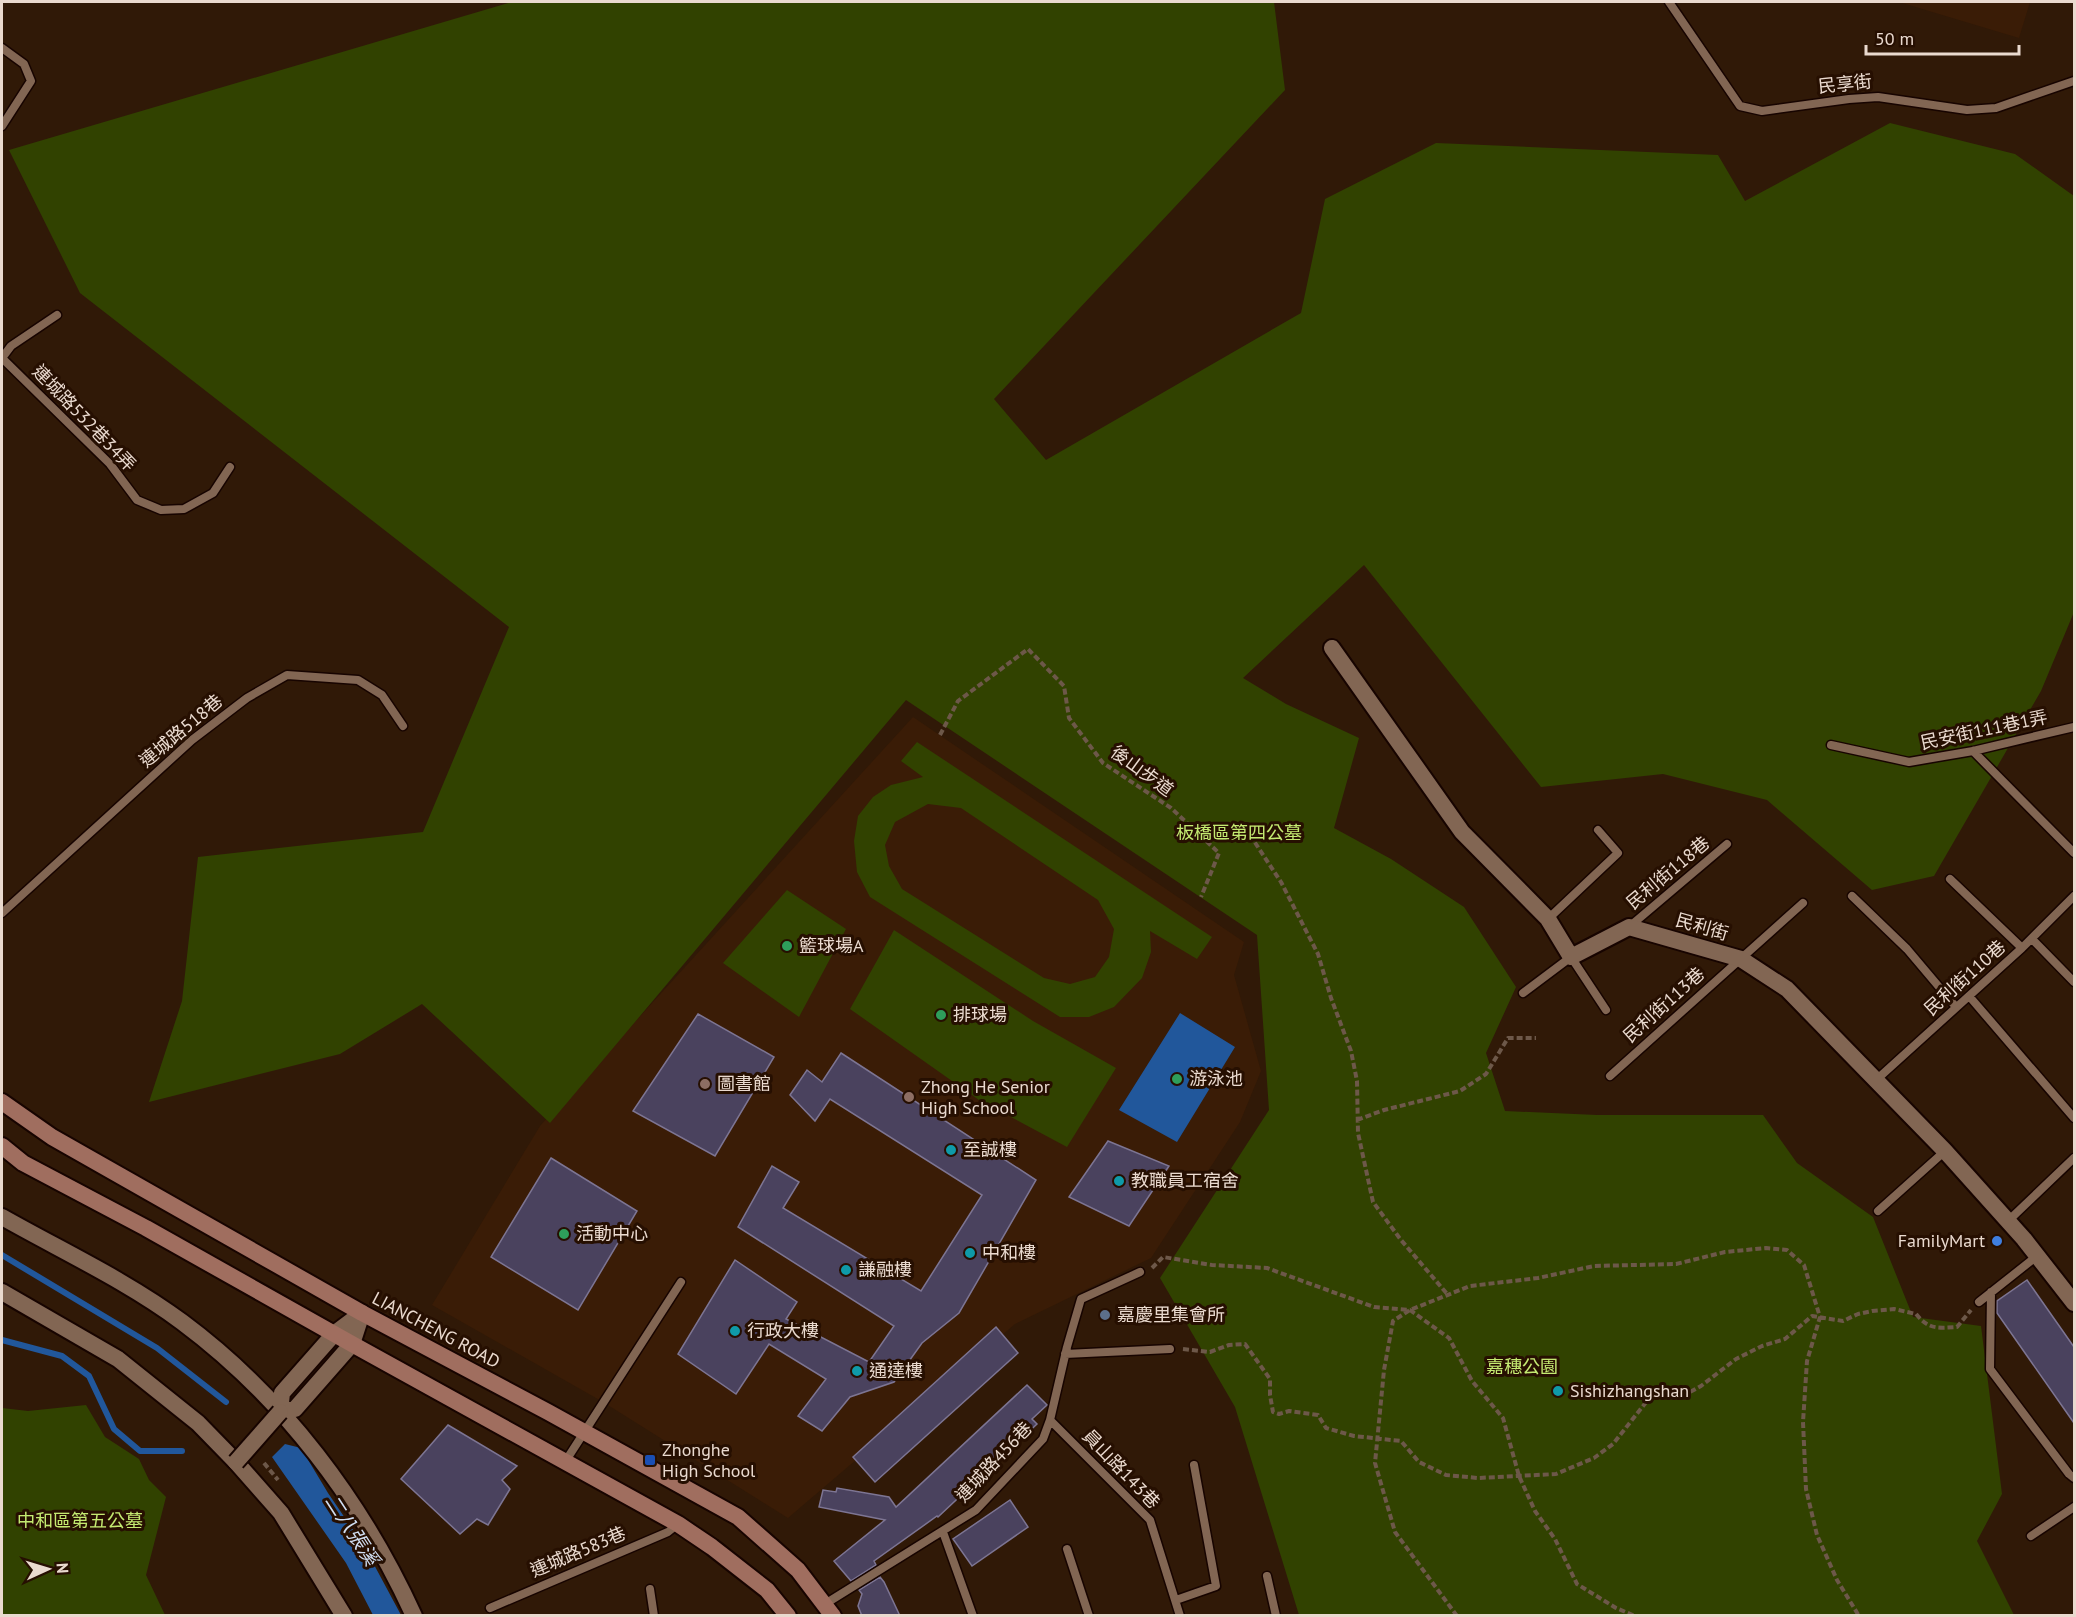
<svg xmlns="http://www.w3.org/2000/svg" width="2076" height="1617" font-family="'PT Sans','Noto Sans TC',sans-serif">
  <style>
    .built { fill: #3a1c06 }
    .green { fill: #314200; fill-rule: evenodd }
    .water { fill: #21579b }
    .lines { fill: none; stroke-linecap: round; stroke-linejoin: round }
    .stream { stroke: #21579b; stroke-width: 6 }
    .building { fill: #4a425e; stroke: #7d7593; stroke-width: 1.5 }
    .service-casing { stroke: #170400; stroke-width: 11 }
    .minor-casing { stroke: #170400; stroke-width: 20 }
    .secondary-casing { stroke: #170400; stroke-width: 20 }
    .path { stroke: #6d5849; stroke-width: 4; stroke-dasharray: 6 3; stroke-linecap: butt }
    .service { stroke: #826653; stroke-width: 8 }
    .minor { stroke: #826653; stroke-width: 16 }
    .secondary { stroke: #a06e5f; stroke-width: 16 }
    .minor-bridge-casing { stroke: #170400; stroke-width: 20; stroke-linecap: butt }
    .minor-bridge { stroke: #826653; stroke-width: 16 }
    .leisure-dot { fill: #2e9e5b; stroke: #260f01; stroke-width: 2 }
    .education-dot { fill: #8d6e63; stroke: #260f01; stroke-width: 2 }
    .culture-dot { fill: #0f9aa8; stroke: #260f01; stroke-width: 2 }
    .shop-dot { fill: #3f7fe0; stroke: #260f01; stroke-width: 2 }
    .service-dot { fill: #5c6f8a; stroke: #260f01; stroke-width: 2 }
    .transit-dot { fill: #1a4fb4; stroke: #260f01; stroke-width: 2 }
    .labels { text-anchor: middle; stroke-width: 6; stroke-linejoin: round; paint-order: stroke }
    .street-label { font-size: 18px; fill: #eadacf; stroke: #260f01 }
    .park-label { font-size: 18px; fill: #c4ea71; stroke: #260f01 }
    .poi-label { font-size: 18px; fill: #eadacf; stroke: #260f01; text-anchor: start }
    .water-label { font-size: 20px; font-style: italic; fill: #d0def2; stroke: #260f01 }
  </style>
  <rect width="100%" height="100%" fill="#301907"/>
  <path class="built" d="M1899 2H2030L2019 38Z
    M913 717 1244 942 1234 975 1261 1071 1240 1122 1151 1258 1015 1324 788 1518 603 1402 432 1305 540 1126Z"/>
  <path class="green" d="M512 2H1274L1285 90 994 399 1046 460 1301 313 1325 199 1436 143 1718 155 1745 201 1890 123 2015 154 2074 196V612L2041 691 1934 876 1872 890 1767 800 1663 774 1541 787 1364 565 1243 678 1286 704 1359 738 1334 828 1391 859 1464 907 1516 987 1486 1053 1505 1111 1597 1115H1763L1797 1163 1873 1217 1913 1317 1981 1326 2002 1494 1977 1541 2014 1615H1299L1235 1407 1160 1278 1269 1110 1257 935 906 700 550 1123 422 1004 340 1054 149 1102 182 1001 198 857 423 832 509 627 80 293 9 150Z
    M917 742 1212 937 1197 959 1150 931 1151 952 1142 978 1114 1007 1089 1017H1060L870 897 857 872 854 841 858 816 873 797 891 785 923 777 901 761ZM928 804 961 808 1098 900 1114 929 1109 957 1095 977 1070 984 1044 978 902 889 889 866 885 845 895 822Z
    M787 890 846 929 799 1017 723 963Z
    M894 930 1033 1021 1116 1068 1067 1147 979 1100 850 1009Z
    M86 1405 105 1437 139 1459 149 1480 166 1497 146 1575 165 1615H2V1408L28 1411Z"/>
  <path class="water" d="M1180 1013 1235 1047 1177 1142 1119 1110Z
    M285 1444 301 1448 328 1493 364 1546 401 1615H373L346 1563 272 1457Z"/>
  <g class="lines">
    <path class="stream" d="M2 1255 157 1348 226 1402
      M2 1340 62 1356 89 1376 114 1429 140 1451H182"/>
  </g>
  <path class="building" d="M698 1014 774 1057 715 1156 633 1111Z
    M841 1053 1036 1180 959 1313 922 1343 894 1382 850 1397 822 1431 798 1416 826 1379 769 1344 736 1394 678 1354 735 1260 797 1302 786 1319 869 1362 894 1326 738 1227 772 1166 799 1182 783 1208 921 1291 982 1195 830 1099 815 1121 790 1095 807 1070 822 1082Z
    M1108 1141 1169 1166 1129 1226 1069 1197Z
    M551 1158 637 1211 578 1310 491 1257Z
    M2027 1280 2074 1347V1423L1997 1313V1301Z
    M996 1327 1018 1353 875 1482 853 1457Z
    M1027 1385 1047 1405 1032 1419 1037 1424 938 1517 937 1516 874 1561 876 1565 851 1581 834 1561 885 1520 819 1507 823 1490 836 1492 837 1488 889 1497 896 1507Z
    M448 1425 517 1466 502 1480 510 1489 488 1525 477 1519 460 1534 401 1479Z
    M1010 1500 1028 1527 972 1566 953 1539Z
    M880 1577 884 1582 900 1616H862L858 1606 862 1594 859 1590Z"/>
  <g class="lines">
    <defs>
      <path id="service" d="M1669 2 1740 106 1762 111 1849 99 1878 97 1967 110 1996 108 2074 81
        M2 48 24 64 31 81 2 126
        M2 358 110 464 137 500 161 510 184 509 213 493 230 467
        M2 358 11 346 57 315
        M1831 745 1909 762 1973 751 2074 727
        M1973 751 2074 853
        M1950 879 2022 948
        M1852 896 1907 949 1956 1007
        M2 913 192 740 247 698 287 675 358 680 382 695 403 726
        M1548 919 1618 853 1598 830
        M1629 927 1727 844
        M2032 939 2074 982
        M1523 993 1571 957 1606 1010
        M1969 996 2074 1118
        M1610 1076 1803 903
        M1875 1081 2022 948 2074 896
        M1878 1211 1945 1151
        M2007 1222 2074 1158
        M1991 1292 1990 1369 2069 1474 2074 1478
        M1979 1302 2037 1256
        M1065 1354 1170 1349
        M1050 1420 1150 1520 1180 1616
        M565 1462 681 1282
        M943 1532 973 1616
        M2031 1536 2074 1507
        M1067 1549 1089 1616
        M1267 1576 1276 1616
        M650 1589 654 1616
        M1176 1600 1216 1586 1194 1465
        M825 1604 976 1510 1043 1439 1050 1420 1067 1347 1081 1299 1140 1272
        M490 1608 668 1532 678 1524"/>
      <path id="minor" d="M1332 648 1462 832 1548 919 1571 957 1629 927 1741 959 1787 989 1945 1151 2024 1239 2074 1303
        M2 1217C62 1251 127 1281 182 1322 283 1397 362 1502 414 1616
        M2 1292 118 1359 198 1423 236 1462 281 1513 344 1616
        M362 1313 352 1344 295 1409 280 1412 282 1393 334 1334Z"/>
      <path id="secondary" d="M2 1102 52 1137 362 1313 548 1412 738 1517 798 1570 833 1616
        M2 1146 23 1163 146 1228 352 1344 678 1524 712 1547 767 1590 788 1616"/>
    </defs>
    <use href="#service" class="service-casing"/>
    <use href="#minor" class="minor-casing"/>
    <use href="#secondary" class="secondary-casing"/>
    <path class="path" d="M940 735 958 701 1028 649 1064 686 1069 718 1103 763 1171 808 1219 853 1201 897
      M1250 835 1281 882 1318 954 1331 998 1351 1051 1357 1081 1358 1133 1373 1202 1401 1240 1448 1295
      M1357 1120 1384 1110 1460 1091 1486 1074 1508 1038H1536
      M1152 1268 1163 1257 1212 1265 1267 1268 1374 1307 1410 1310 1449 1338 1472 1381 1503 1418 1519 1476 1535 1511 1555 1539 1577 1584 1616 1608 1635 1616
      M1183 1349 1210 1352 1229 1345 1245 1344 1270 1379V1395L1273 1412 1279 1414 1289 1411 1318 1415 1326 1428 1354 1436 1401 1441 1419 1462 1446 1475 1478 1478 1556 1474 1594 1458 1613 1444 1651 1396 1681 1397 1701 1386 1736 1359 1762 1346 1785 1339 1812 1316 1843 1321 1858 1314 1872 1311 1894 1309 1916 1314C1929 1330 1938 1328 1957 1327L1971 1310
      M264 1463 278 1480
      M1457 1616 1395 1532 1375 1463 1384 1370 1393 1321 1410 1310 1470 1286 1538 1278 1594 1266 1676 1264 1725 1252 1766 1248 1787 1250 1804 1265 1820 1317 1807 1361 1803 1422 1806 1489 1817 1535 1837 1580 1859 1616"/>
    <use href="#service" class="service"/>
    <use href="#minor" class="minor"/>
    <use href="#secondary" class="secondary"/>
    <defs>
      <path id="minor-bridge" d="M236 1462 280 1412"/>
    </defs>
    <use href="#minor-bridge" class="minor-bridge-casing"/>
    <use href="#minor-bridge" class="minor-bridge"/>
  </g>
  <g class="leisure-dot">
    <circle cx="787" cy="946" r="6"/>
    <circle cx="941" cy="1015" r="6"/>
    <circle cx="1177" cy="1079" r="6"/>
    <circle cx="564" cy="1234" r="6"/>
  </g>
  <g class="education-dot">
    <circle cx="705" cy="1084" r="6"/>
    <circle cx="909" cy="1097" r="6"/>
  </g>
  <g class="culture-dot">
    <circle cx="951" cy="1150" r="6"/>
    <circle cx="1119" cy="1181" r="6"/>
    <circle cx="970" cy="1253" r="6"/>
    <circle cx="846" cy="1270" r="6"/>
    <circle cx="735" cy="1331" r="6"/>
    <circle cx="857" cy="1371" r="6"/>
    <circle cx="1558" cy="1391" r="6"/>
  </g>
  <circle class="shop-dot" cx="1997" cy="1241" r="6"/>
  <circle class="service-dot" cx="1105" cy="1315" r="6"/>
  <rect class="transit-dot" x="644" y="1454" width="12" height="12" rx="3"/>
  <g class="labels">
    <g class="street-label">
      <text transform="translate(1845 84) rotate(-6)" y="6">民享街</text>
      <text transform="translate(84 418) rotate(46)" y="6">連城路532巷34弄</text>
      <text transform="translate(1984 730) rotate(-12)" y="6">民安街111巷1弄</text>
      <text transform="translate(181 731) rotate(-40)" y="6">連城路518巷</text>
      <text transform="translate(1142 771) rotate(36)" y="6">後山步道</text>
      <text transform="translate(1668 873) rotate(-40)" y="6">民利街118巷</text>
      <text transform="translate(1702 927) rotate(16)" y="6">民利街</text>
      <text transform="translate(1965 978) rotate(-42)" y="6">民利街110巷</text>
      <text transform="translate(1664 1005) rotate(-42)" y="6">民利街113巷</text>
      <text transform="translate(436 1330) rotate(28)" y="6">LIANCHENG ROAD</text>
      <text transform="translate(994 1462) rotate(-47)" y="6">連城路456巷</text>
      <text transform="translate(1121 1469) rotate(46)" y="6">員山路143巷</text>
      <text transform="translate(578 1552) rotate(-23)" y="6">連城路583巷</text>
    </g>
    <g class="park-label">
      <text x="1239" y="839">板橋區第四公墓</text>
      <text x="1522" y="1373">嘉穗公園</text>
      <text x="80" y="1527">中和區第五公墓</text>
    </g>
    <g class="poi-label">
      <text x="799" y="952">籃球場A</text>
      <text x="953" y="1021">排球場</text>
      <text x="1189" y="1085">游泳池</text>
      <text x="717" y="1090">圖書館</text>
      <text x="921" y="1093">Zhong He Senior<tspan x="921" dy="21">High School</tspan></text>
      <text x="963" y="1156">至誠樓</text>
      <text x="1131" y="1187">教職員工宿舍</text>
      <text x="576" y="1240">活動中心</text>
      <text x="1985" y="1247" text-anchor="end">FamilyMart</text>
      <text x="982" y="1259">中和樓</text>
      <text x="858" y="1276">謙融樓</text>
      <text x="1117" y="1321">嘉慶里集會所</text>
      <text x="747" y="1337">行政大樓</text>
      <text x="869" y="1377">通達樓</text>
      <text x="1570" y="1397">Sishizhangshan</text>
      <text x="662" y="1456">Zhonghe<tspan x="662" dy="21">High School</tspan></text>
    </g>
    <g class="water-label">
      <text transform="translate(352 1530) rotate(57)" y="7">二八張溪</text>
    </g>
  </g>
  <rect width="2076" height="1617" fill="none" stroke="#eadacf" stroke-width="6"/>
  <g transform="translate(48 1569) rotate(86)" stroke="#260f01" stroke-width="4.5" paint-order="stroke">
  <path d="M0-4.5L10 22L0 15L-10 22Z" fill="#eadacf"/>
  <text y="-9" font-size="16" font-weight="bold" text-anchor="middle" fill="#eadacf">N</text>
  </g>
  <path d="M1866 45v9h153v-9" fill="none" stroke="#eadacf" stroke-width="3"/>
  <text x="1875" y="45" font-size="18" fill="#eadacf" stroke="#260f01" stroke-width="4.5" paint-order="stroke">50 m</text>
</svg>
